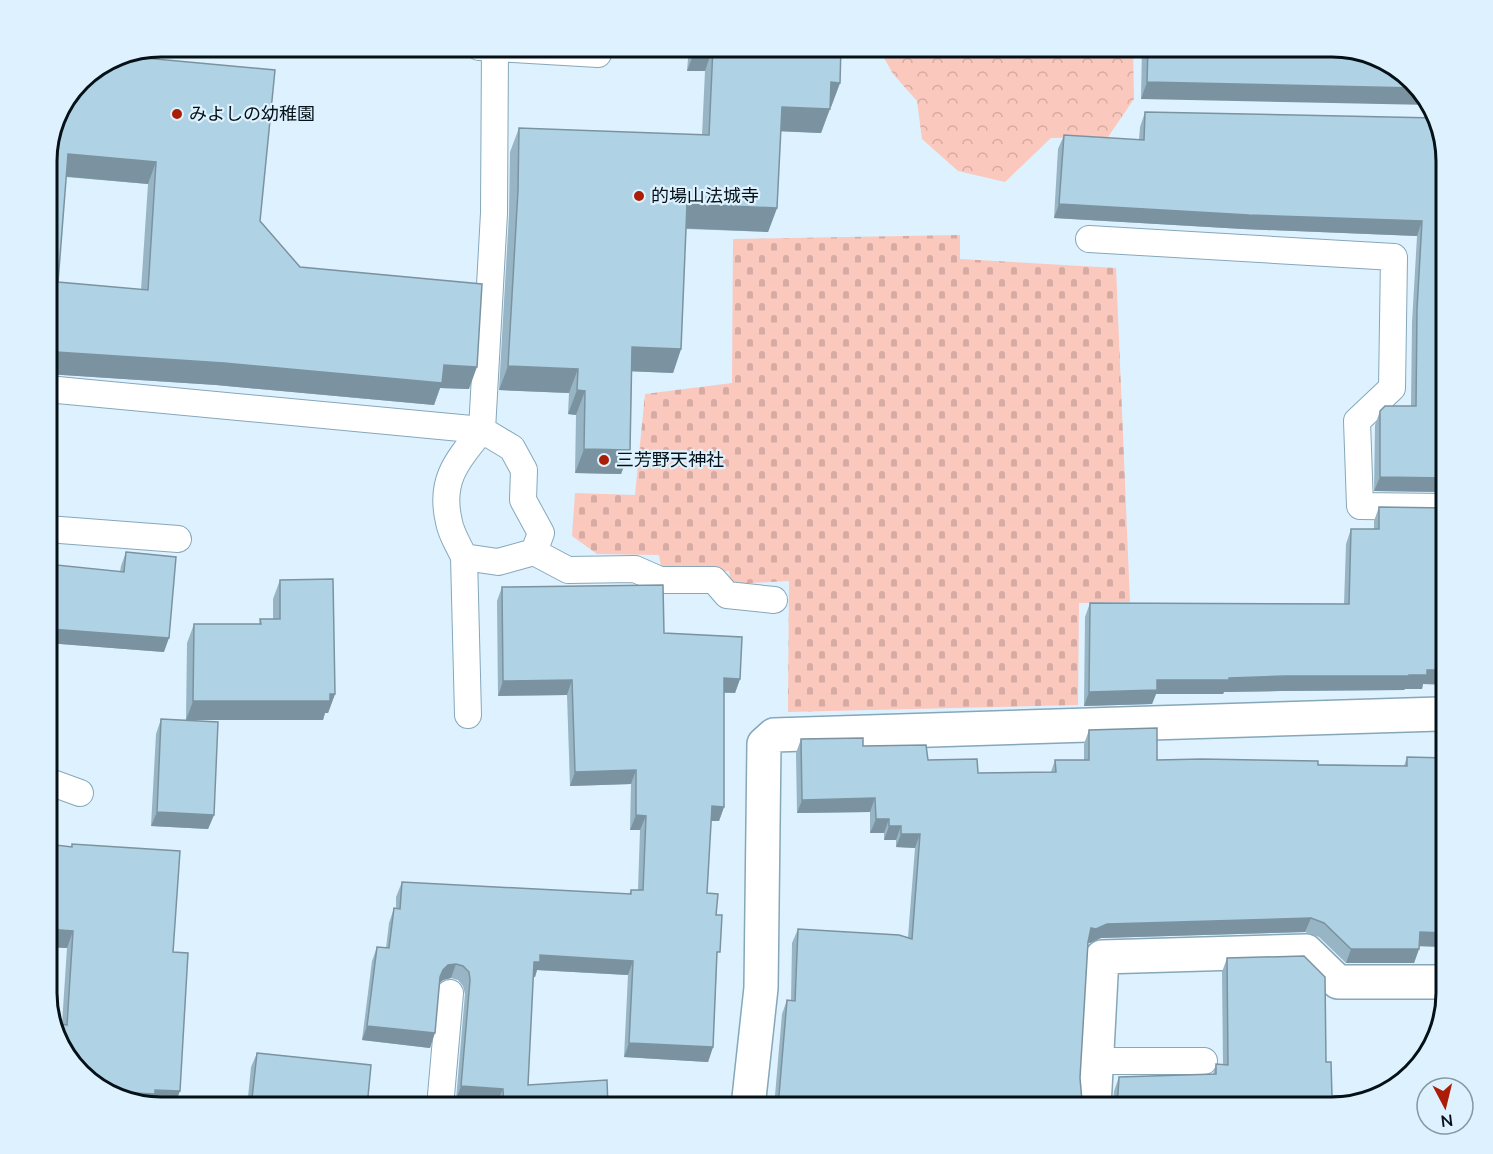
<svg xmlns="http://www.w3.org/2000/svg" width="1493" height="1154" font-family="Lato,'Noto Sans JP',sans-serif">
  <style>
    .forest { fill: url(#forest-crowns) }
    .cemetery { fill: url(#cemetery-stones) }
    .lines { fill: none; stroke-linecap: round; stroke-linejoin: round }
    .service-casing { stroke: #86a7ba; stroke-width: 28 }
    .minor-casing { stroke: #86a7ba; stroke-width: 36 }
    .service { stroke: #fff; stroke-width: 26 }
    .minor { stroke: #fff; stroke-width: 33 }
    .wall { fill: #97b5c5; fill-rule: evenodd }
    .shaded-wall { fill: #7b93a0 }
    .building { fill: #b0d2e5; stroke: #7b93a0; stroke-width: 1.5; fill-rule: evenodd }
    .poi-dot { fill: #ac1d08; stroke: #ddf2fe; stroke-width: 2 }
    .labels { text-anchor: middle; stroke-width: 4.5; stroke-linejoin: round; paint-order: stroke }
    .poi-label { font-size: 18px; fill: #051117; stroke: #ddf2fe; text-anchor: start }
    .rim { fill: none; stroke: #051117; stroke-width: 3 }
  </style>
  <defs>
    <pattern id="forest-crowns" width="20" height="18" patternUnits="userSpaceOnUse" patternTransform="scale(1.5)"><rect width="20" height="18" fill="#fbc8be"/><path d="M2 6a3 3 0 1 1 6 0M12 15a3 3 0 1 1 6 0" fill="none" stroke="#d6aba3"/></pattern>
    <pattern id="cemetery-stones" width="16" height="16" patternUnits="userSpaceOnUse" patternTransform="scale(1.5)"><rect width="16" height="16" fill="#fbc8be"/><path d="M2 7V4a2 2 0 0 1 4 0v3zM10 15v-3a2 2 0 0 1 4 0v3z" fill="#d6aba3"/></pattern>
  </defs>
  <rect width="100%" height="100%" fill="#ddf2fe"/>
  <path class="forest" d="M878 47H1133L1134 99 1108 137 1051 138 1005 182 958 171 922 139 917 101 893 74Z"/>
  <path class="cemetery" d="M960 235V259L1116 268 1130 602 1079 603 1078 705 788 712 789 581 731 584 729 571 662 573 659 555 597 554 572 536 575 493 635 495 645 394 732 383 733 239Z"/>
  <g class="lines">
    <defs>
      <path id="service" d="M479 47 598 54
        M1089 239 1394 257 1392 388 1357 421 1360 506 1446 507
        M47 389 482 430 494 213 495 48
        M482 430 512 448 524 470 523 500 541 533 534 552 498 562 464 557C459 546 451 534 449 522 439 480 457 461 482 430Z
        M47 529 178 539
        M534 552 568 570 635 569 660 580H714L727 595 774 600
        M464 557 468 715
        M47 781 80 793
        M1097 1061H1204
        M440 1107 450 993"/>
      <path id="minor" d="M748 1107 761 988 764 744 774 735 1439 714 1446 710
        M1094 1107 1102 957 1306 951 1338 982H1446"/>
    </defs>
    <use href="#service" class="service-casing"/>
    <use href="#minor" class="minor-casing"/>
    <use href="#service" class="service"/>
    <use href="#minor" class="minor"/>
  </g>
  <path class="wall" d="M689 46H841L840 83 831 107H830L821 133 780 131 777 208 768 232 686 229 681 349 673 373 632 371 630 450 621 474 575 473 576 415 568 414 569 393 499 390 509 214 510 152 519 128 702 135 705 71H687Z
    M1142 46H1332L1141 99Z
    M85 75 260 221 300 267 469 389 440 388 434 405 216 385 48 374 47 153ZM66 177 148 184 141 290 58 282Z
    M1145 112 1446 161V492L1374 491 1375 425 1380 411 1411 406 1412 323 1417 236 1243 229 1054 218 1058 149 1064 135 1139 140 1140 127Z
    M1379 507 1423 684 1422 689H1405L1404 690 1280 691 1224 692 1223 694H1156L1152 704 1084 706 1085 617 1090 603 1344 604 1346 544 1351 529H1374V521Z
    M126 552 164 652 48 643 47 564 120 572 121 566Z
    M280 580 335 694 328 713H325L323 720H186L187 643 194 624H259L260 619H273V599Z
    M502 587 664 633 740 679 735 693H724V807L719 821H711L707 893 716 915 717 962 713 1047 708 1062 624 1057 628 975 537 970 535 977H533L528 1085 608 1107H498L497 1103 456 1100 465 994 463 986 458 980 451 978 443 980 440 983 430 1048 362 1040 372 961 377 947 386 948 389 923 394 908H396V897L402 882 629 894 631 890H638L640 830H630L631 784 570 786 567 695 498 696 497 601Z
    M161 719 214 815 208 829 151 826 156 734Z
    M1089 730 1157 760 1404 766 1407 757 1446 758V947L1419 946V949L1414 963H1346L1319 937 1305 932 1101 938 1090 943 1088 942 1080 1078 1082 1101 1088 1107H774L782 1014 787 1000 791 1001 792 943 798 929 908 937 915 848 896 847V840H884V833H870V812L797 813 796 753 801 739 863 746 928 760 978 773 1051 772 1055 760H1084V744Z
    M47 844 71 847 72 844 173 952 180 1091 62 1024 67 948 47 947Z
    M1227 958 1326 1062 1332 1096 1113 1105 1114 1091 1119 1077 1213 1074 1216 1064 1223 1065 1222 972Z
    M257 1053 367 1107H247L251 1067Z"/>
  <path class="shaded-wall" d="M696 47H713L705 71H687Z
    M831 82 840 83 831 107 822 106Z
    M1147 82 1417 88 1431 105 1141 99Z
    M782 107 830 109 821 133 773 131Z
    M68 154 156 162 148 184 60 176Z
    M687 204 777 208 768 232 678 228Z
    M1059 204 1422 221 1417 236 1243 229 1054 218Z
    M632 347 681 349 673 373 623 371Z
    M56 352 444 365 477 367 469 389 440 388 434 405 216 385 47 374V354Z
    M508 366 578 369 569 393 499 390Z
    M577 390 585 391 576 415 568 414Z
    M584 449 630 450 621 474 575 473Z
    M1380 477 1446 478V492L1374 491Z
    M51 629 169 638 164 652 47 643Z
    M1427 670H1446V685L1423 684 1422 689H1405L1404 690 1280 691 1224 692 1223 694H1156L1152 704 1084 706 1089 692 1157 680 1285 676 1409 675Z
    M724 678 740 679 735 693 718 692Z
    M572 680 567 695 498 696 503 681Z
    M330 694H335L328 713H325L323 720H186L193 701Z
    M636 770 631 784 570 786 575 772Z
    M875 798 870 812 797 813 802 800Z
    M712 806 724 807 719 821H706Z
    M157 812 214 815 208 829 151 826Z
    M636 815 646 816 640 830H630Z
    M876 819H889L884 833H870Z
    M889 826H901L896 840H884Z
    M901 834H920L915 848 896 847Z
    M1311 918 1305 932 1101 938 1090 943 1086 942 1091 928 1107 924Z
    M47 929 73 931 67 948 47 947Z
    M1420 932 1446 933V947L1414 946Z
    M1351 949H1419L1414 963H1346Z
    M540 955 633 961 628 975 537 970 535 977 528 976 534 962Z
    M456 964 451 978 443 980 437 985 443 970 448 965Z
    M367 1026 435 1033 430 1048 362 1040Z
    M629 1043 713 1047 708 1062 624 1057Z
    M461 1086 503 1089 497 1103 456 1100Z
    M155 1090 180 1091 174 1107H161L115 1092Z"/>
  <path class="building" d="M696 46H841L840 83 831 82 830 109 782 107 777 208 687 204 681 349 632 347 630 450 584 449 585 391 577 390 578 369 508 366 518 190 519 128 709 135 713 47Z
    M1148 46H1332L1402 70 1417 88 1147 82Z
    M134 57 275 70 260 221 300 267 482 284 477 367 444 365 442 383 224 363 56 352 47 354V153L58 111 85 75ZM68 154 156 162 148 290 58 282Z
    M1145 112 1436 118 1446 161V478L1380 477V411L1385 406H1416L1417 309 1422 221 1249 215 1059 204 1064 135 1144 140Z
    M1379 507 1446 508V670H1427V675H1409V676H1285L1229 678V680H1157V690L1089 692 1090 603 1349 604 1351 529H1379Z
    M126 552 176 557 169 638 51 629 47 650V564L124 572Z
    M333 579 335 694H330V701H193L194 624H261L260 619H280V580Z
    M663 585 664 633 742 637 740 679 724 678V807L712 806 707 893 718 894 716 915H722L720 952H717L713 1047 629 1043 633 961 540 955V962H534L528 1085 607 1080 608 1107H504L503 1089 461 1086 470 980 469 972 463 966 456 964 448 965 443 970 440 977 435 1033 367 1026 377 947 389 948 394 908 400 909 402 882 631 894V890H643L646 816 636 815V770L575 772 572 680 503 681 502 587Z
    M161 719 218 722 214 815 157 812Z
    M1157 728V760L1202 759 1318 761V765L1407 766V757L1446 758V933L1420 932 1419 949H1351L1324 923 1311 918 1107 924 1096 929 1091 928 1088 942 1080 1078 1082 1101 1088 1107H778L787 1000 795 1001 798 929 899 935 912 939 920 834H901V826H889V819H876L875 798 802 800 801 739 863 738V746L926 745 928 760 977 759 978 773 1056 772 1055 760H1089V730Z
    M47 844 72 847V844L180 851 173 952 188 953 180 1091 155 1090V1094L115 1092 91 1084 58 1044 52 1022 67 1025 73 931 47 929Z
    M1304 956 1325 977 1326 1062H1331L1332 1096H1381L1332 1107H1110L1114 1104 1118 1094 1119 1077 1216 1074V1064L1228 1065 1227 958Z
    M257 1053 371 1065 367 1107H251Z"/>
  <g class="poi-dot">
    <circle cx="177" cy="114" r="6"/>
    <circle cx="639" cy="196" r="6"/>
    <circle cx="604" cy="460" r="6"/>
  </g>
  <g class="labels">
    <g class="poi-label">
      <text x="189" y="120">みよしの幼稚園</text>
      <text x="651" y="202">的場山法城寺</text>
      <text x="616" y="466">三芳野天神社</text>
    </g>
  </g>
  <path d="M0 0H1493V1154H0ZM161 57H1332A104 104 0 0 1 1436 161V993A104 104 0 0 1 1332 1097H161A104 104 0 0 1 57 993V161A104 104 0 0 1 161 57Z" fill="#ddf2fe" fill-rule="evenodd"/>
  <path class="rim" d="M161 57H1332A104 104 0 0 1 1436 161V993A104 104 0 0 1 1332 1097H161A104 104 0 0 1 57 993V161A104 104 0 0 1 161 57Z"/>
  <g transform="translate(1445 1106) rotate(173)"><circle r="28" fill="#ddf2fe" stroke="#8798a2" stroke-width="1.5"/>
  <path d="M0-4.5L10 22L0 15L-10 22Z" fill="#ac1d08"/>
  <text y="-9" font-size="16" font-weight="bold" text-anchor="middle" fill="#051117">N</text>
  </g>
</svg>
